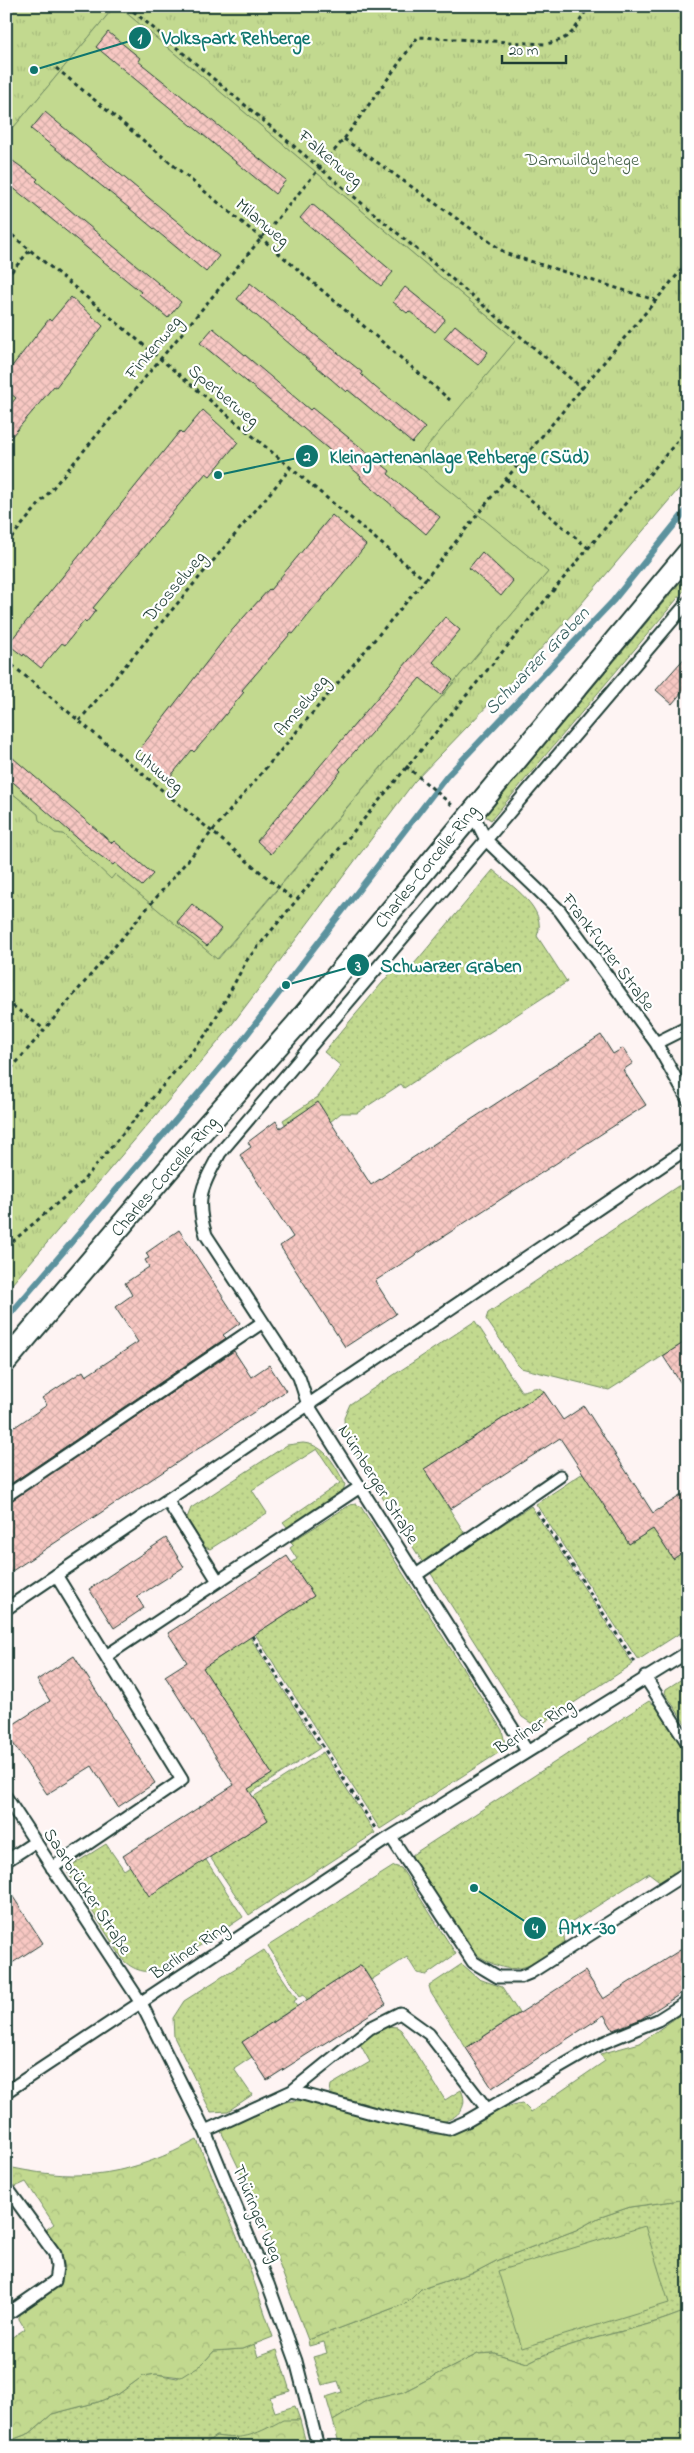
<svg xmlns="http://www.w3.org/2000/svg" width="694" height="2453" font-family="'Indie Flower',sans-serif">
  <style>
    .grass { fill: url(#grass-dots); stroke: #708b62 }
    .forest { fill: url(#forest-crowns); stroke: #708b62 }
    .park { fill: url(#park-tufts); stroke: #708b62 }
    .garden { fill: #c2d98f; stroke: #708b62 }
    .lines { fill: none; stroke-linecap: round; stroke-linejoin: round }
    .stream { stroke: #5c929e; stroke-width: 6 }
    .building { fill: url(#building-cross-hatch); stroke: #1f3d34 }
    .service-casing { stroke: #1f3d34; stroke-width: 15 }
    .minor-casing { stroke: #1f3d34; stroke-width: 25 }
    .path { stroke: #1f3d34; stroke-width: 3; stroke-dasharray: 4 4; stroke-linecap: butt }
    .service { stroke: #fff; stroke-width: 11 }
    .minor { stroke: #fff; stroke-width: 21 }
    .labels { text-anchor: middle; stroke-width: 4.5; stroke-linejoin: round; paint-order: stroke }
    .street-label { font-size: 18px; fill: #1f3d34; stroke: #fff }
    .park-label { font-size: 18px; fill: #48644b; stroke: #fff }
    .water-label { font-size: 19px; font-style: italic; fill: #386060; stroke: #fff }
    .leader { fill: none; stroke: #0f766e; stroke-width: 2 }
    .callout-dot { fill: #0f766e; stroke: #fff; stroke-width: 2 }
    .mark-label { font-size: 15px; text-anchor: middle; font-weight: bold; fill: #fff }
    .callout-label { font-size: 19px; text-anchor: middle; font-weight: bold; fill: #0f766e; stroke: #fff; stroke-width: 4.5; stroke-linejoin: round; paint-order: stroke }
  </style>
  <defs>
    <pattern id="grass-dots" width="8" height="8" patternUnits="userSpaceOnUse" patternTransform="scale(1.25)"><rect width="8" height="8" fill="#c2d98f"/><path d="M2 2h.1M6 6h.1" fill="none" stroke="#a6bb7c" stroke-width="1.8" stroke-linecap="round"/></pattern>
    <pattern id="forest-crowns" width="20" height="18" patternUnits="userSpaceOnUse" patternTransform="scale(1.25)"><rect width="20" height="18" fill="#c2d98f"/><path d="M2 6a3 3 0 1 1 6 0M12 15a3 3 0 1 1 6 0" fill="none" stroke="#a6bb7c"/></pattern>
    <pattern id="park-tufts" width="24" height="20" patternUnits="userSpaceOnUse" patternTransform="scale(1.25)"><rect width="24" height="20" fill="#c2d98f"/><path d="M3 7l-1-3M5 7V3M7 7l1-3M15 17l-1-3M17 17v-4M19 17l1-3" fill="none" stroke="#a6bb7c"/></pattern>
    <pattern id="building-cross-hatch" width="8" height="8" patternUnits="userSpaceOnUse" patternTransform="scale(1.25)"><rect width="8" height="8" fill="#f8c8c3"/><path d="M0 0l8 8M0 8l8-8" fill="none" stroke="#d4ada8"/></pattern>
  </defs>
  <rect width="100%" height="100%" fill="#fef4f3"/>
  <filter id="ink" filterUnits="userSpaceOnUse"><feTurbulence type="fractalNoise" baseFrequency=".02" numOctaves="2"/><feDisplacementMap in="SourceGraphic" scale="10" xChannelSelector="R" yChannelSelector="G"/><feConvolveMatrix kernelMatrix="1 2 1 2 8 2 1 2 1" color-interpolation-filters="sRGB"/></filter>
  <g filter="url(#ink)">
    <path class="grass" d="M688 573V586L491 820 485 816Z
      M493 870C510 885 549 909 537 936L567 982 404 1088 401 1084 357 1113H341L330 1122 318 1103 285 1124 283 1120 318 1097 341 1066 324 1052 398 964H414Z
      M688 1185V1340L609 1390 521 1368 517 1364 486 1319 488 1313 678 1186Z
      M475 1321 521 1391C530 1391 537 1383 544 1392L424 1469 464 1532 462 1536 423 1563 345 1437 344 1418 350 1404Z
      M303 1443C326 1445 335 1465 345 1484L342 1494 288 1528 283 1522 340 1483 317 1449 252 1490 267 1513 210 1549 204 1547 187 1518 191 1508 287 1445Z
      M583 1473 629 1544 653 1529 673 1559 688 1549V1628L638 1660 536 1504Z
      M356 1504 361 1507 490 1711 502 1730 506 1748 380 1829 255 1634 314 1596 292 1563 297 1559 290 1548 294 1545 291 1542 350 1505Z
      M531 1506 633 1664 537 1727 522 1717 430 1572Z
      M250 1637 320 1748 251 1793 248 1789 272 1774 203 1668Z
      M688 1675V1728L665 1693 666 1689Z
      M649 1701 656 1706 688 1755V1867L662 1883 649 1873 563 1928 565 1944C528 1968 514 1981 473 1952L413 1860 412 1855Z
      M323 1752 375 1833 249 1915 210 1857 268 1820 253 1797Z
      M106 1844 124 1870 130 1866 206 1860 243 1917 165 1969C149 1974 136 1972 124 1961L68 1873 71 1866Z
      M394 1866 401 1868 456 1954 426 1975 417 1973 407 1957 371 1980 361 1965 307 2000 304 1994 300 1996 268 1946Z
      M264 1950 297 1999 294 2001 297 2006 242 2042 252 2057 234 2069 252 2095 228 2111 211 2112 174 2037 173 2018 184 2001Z
      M462 1964 479 1979 502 1987 519 2013 466 2048 431 1993 429 1986Z
      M385 2026 397 2027 401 2030 445 2100 461 2090C472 2111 449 2124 432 2122L332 2095 330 2092 331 2085 370 2062 360 2044 362 2039Z
      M688 2199V2310C636 2333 578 2336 527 2363L494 2353 478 2354 403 2392 366 2401 333 2421 326 2397 342 2392 338 2381 322 2385 313 2357 327 2353 324 2342 309 2346 308 2340 407 2303 421 2289 477 2271 498 2260 576 2230 598 2218 630 2207Z
      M254 2344 258 2357 277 2350 290 2391 270 2397 275 2412 295 2406 300 2420C276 2419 272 2431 252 2436 240 2439 228 2438 216 2436L199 2447H6V2442L30 2433 52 2414 98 2402 120 2393 143 2376 156 2374 177 2378 202 2364 214 2351 242 2349Z"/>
    <path class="forest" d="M688 2009V2199L630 2207 598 2218 576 2230 498 2260 477 2271 421 2289 407 2303 308 2340 257 2206 220 2129C247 2117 275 2098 305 2101L432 2134C444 2134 456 2133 468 2128 489 2119 497 2107 522 2103L531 2112 605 2061 600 2054 640 2043Z
      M197 2140 247 2261 273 2337 242 2349 214 2351 202 2364 181 2377 156 2374 143 2376 120 2393 98 2402 52 2414 30 2433 6 2442V2341L25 2329 19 2319V2313C36 2301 72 2285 63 2260 60 2250 52 2241 47 2233V2229L54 2224 26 2182 13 2188 6 2182V2173L13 2168C84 2183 133 2174 197 2140Z
      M688 2310V2447H340L333 2421 366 2401 403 2392 478 2354 494 2353 527 2363C578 2336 636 2333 688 2310Z
      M283 2420H300L307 2447H199L216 2436C245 2441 258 2433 283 2420Z"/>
    <path class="park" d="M6 6H115L14 127 6 121Z
      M118 6H688V478L581 604 520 672 414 782 224 1035 6 1291V1232L11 1227 6 1221V788L38 814 55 833 63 834 111 878 115 874 218 959 548 572 413 462 516 340Z"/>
    <path class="garden" d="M115 6H118L516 340 414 462 548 572 217 959 115 874 111 879 63 834 55 833 39 820 38 814 6 788V121L14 127Z
      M645 2226 669 2303 522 2348 498 2271Z"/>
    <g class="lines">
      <path class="stream" d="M6 1319 232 1054 447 776 613 601 688 508"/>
    </g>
    <path class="building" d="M108 32 140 58 138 61 286 180 275 194 96 47Z
      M45 112 219 256 206 272 129 208 31 129Z
      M6 156 38 179 36 181 83 221 181 302 168 318 139 294 141 292 6 182Z
      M312 204 393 272 381 286 300 218Z
      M250 283 362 372 361 374 375 387 425 428 412 443 348 390 346 392 331 379 237 299Z
      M405 287 444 318 445 320 435 332 409 311 407 313 393 302Z
      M71 297 103 326 56 387 54 386 6 443V410L16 398 6 390V374L49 319 51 321Z
      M455 325 488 352 478 365 444 338Z
      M213 328 310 410 312 408 390 471 388 474 440 517 426 534 360 478 361 476 200 343Z
      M203 410 238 442 210 476 206 473 166 520 93 608 96 610 86 623 84 621 65 645 62 643 41 668 24 654 23 656 8 644 180 431 183 434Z
      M332 515 366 545 293 634 291 633 242 690 244 692 213 730 194 752 192 750 170 777 139 750 226 637 269 589 270 590Z
      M482 552 513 581 501 596 469 568Z
      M445 617 460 630 433 662 453 680 441 695 420 678 339 769 341 771 271 854 257 841Z
      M688 654V685L672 704 656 690Z
      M6 752 112 843 114 841 153 874 142 886 115 863 113 865 84 844 6 776Z
      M192 904 221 929 207 946 177 922Z
      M601 1035 613 1054 623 1048 633 1063 623 1070 646 1105 375 1281 396 1314 345 1347 280 1246 293 1237 240 1155 251 1147 248 1142 276 1121 280 1128 318 1102 371 1185Z
      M179 1230 240 1323 223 1335 226 1338 6 1487V1433L47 1405 42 1398 83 1371 86 1376 138 1342 115 1307 132 1295 125 1283 149 1267 145 1260 149 1258 146 1253Z
      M688 1340V1394L663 1356Z
      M234 1351 251 1377 269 1365 286 1391 6 1575V1503Z
      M544 1392 563 1420 584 1406 653 1513 688 1491V1549L673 1559 653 1529 629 1544 560 1438 450 1509 424 1469Z
      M166 1538 184 1567 137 1597 144 1608 114 1628 89 1589Z
      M287 1556 314 1596 203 1668 272 1774 248 1789 268 1820 149 1896 123 1856 234 1785 165 1676 187 1662 168 1633Z
      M74 1656 155 1783 118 1807 92 1766 47 1794 6 1733V1729L50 1701 37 1680Z
      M6 1886 43 1943 6 1967Z
      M688 1945V1989L641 2019 613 2030 604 2015 492 2088 466 2048 585 1971 603 1999Z
      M361 1965 386 2004 267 2080 242 2042Z"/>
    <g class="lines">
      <defs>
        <path id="service" d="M467 816 478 824 486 840 560 911 656 1043 688 1100
          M656 1043 688 1027
          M6 1496 263 1322
          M167 1500 218 1581
          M416 1575 560 1476
          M6 1609 688 1148
          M106 1656 360 1487
          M645 1677 688 1744
          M527 1751 308 1405 299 1377 206 1235C194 1197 203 1185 220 1153L688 602
          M6 1797 141 2003 205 2131 268 2284 296 2361 318 2447
          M391 1837 473 1962 498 1977H520L530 1973 688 1872
          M6 1861 35 1842
          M52 1868 182 1780 56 1575
          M292 2091 370 2028 400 2013 429 2034 487 2109
          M6 2092 384 1841 688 1652
          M205 2131 292 2091 379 2115 449 2129 467 2121 600 2044 658 2020 688 2001
          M6 2190 10 2192 55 2254 57 2267 55 2281 6 2315"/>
        <path id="minor" d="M6 1361 180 1156 296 1025 688 553"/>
      </defs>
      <use href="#service" class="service-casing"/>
      <use href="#minor" class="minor-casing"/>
      <path class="path" d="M127 6 583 389
        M56 68 261 238 450 400
        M344 139 507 254 655 300
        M6 230 425 580
        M6 278 30 250
        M506 479 588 548
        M6 544 344 139 418 37 545 44C574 39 574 29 589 6
        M6 660 294 900
        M79 721 290 469
        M406 766 452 805
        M6 1001 44 1029
        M6 1075 425 580 506 479 688 262
        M6 1247 81 1183 208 1032 247 960 688 428
        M537 1511 636 1664
        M252 1636 375 1828"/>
      <use href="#service" class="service"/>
      <use href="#minor" class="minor"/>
    </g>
  </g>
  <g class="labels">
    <g class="street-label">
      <text transform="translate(331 158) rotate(40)" y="6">Falkenweg</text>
      <text transform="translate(263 222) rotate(40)" y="6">Milanweg</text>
      <text transform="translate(153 347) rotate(-50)" y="6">Finkenweg</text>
      <text transform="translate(224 395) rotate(40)" y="6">Sperberweg</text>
      <text transform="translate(174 586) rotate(-50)" y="6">Drosselweg</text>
      <text transform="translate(301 705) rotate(-50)" y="6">Amselweg</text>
      <text transform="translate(159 770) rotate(40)" y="6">Uhuweg</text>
      <text transform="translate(426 866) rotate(-51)" y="6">Charles-Corcelle-Ring</text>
      <text transform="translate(609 952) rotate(53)" y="6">Frankfurter Straße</text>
      <text transform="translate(164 1176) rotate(-49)" y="6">Charles-Corcelle-Ring</text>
      <text transform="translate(379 1484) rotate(58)" y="6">Nürnberger Straße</text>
      <text transform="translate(534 1726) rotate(-32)" y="6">Berliner Ring</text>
      <text transform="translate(88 1891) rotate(57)" y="6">Saarbrücker Straße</text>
      <text transform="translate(189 1950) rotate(-34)" y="6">Berliner Ring</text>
      <text transform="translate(258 2213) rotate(67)" y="6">Thüringer Weg</text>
    </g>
    <g class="park-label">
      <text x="582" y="165">Damwildgehege</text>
    </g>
    <g class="water-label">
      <text transform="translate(536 660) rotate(-46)" y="7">Schwarzer Graben</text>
    </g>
  </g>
  <path class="leader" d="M34 70L140 38M218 475L307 456M286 985L358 965M474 1888L535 1928"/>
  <g class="callout-dot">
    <circle cx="34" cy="70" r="5"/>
    <circle cx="218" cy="475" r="5"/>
    <circle cx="286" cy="985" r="5"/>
    <circle cx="474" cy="1888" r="5"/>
    <circle cx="140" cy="38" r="12"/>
    <circle cx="307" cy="456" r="12"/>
    <circle cx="358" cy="965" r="12"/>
    <circle cx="535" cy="1928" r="12"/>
  </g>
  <g class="mark-label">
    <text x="140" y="43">1</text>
    <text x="307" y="461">2</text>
    <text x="358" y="971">3</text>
    <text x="535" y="1933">4</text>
  </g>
  <g class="callout-label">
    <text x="236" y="44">Volkspark Rehberge</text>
    <text x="459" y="463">Kleingartenanlage Rehberge (Süd)</text>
    <text x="451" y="972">Schwarzer Graben</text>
    <text x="587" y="1934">AMX-30</text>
  </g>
  <rect width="694" height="2453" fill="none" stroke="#fff" stroke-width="25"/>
  <rect x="12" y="12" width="669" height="2428" fill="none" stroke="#1f3d34" stroke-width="2" filter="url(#ink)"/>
  <path d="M502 55v8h64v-8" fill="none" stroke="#1f3d34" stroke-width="2.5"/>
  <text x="509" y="55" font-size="15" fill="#1f3d34" stroke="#ffffff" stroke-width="4" paint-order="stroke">20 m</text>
</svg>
